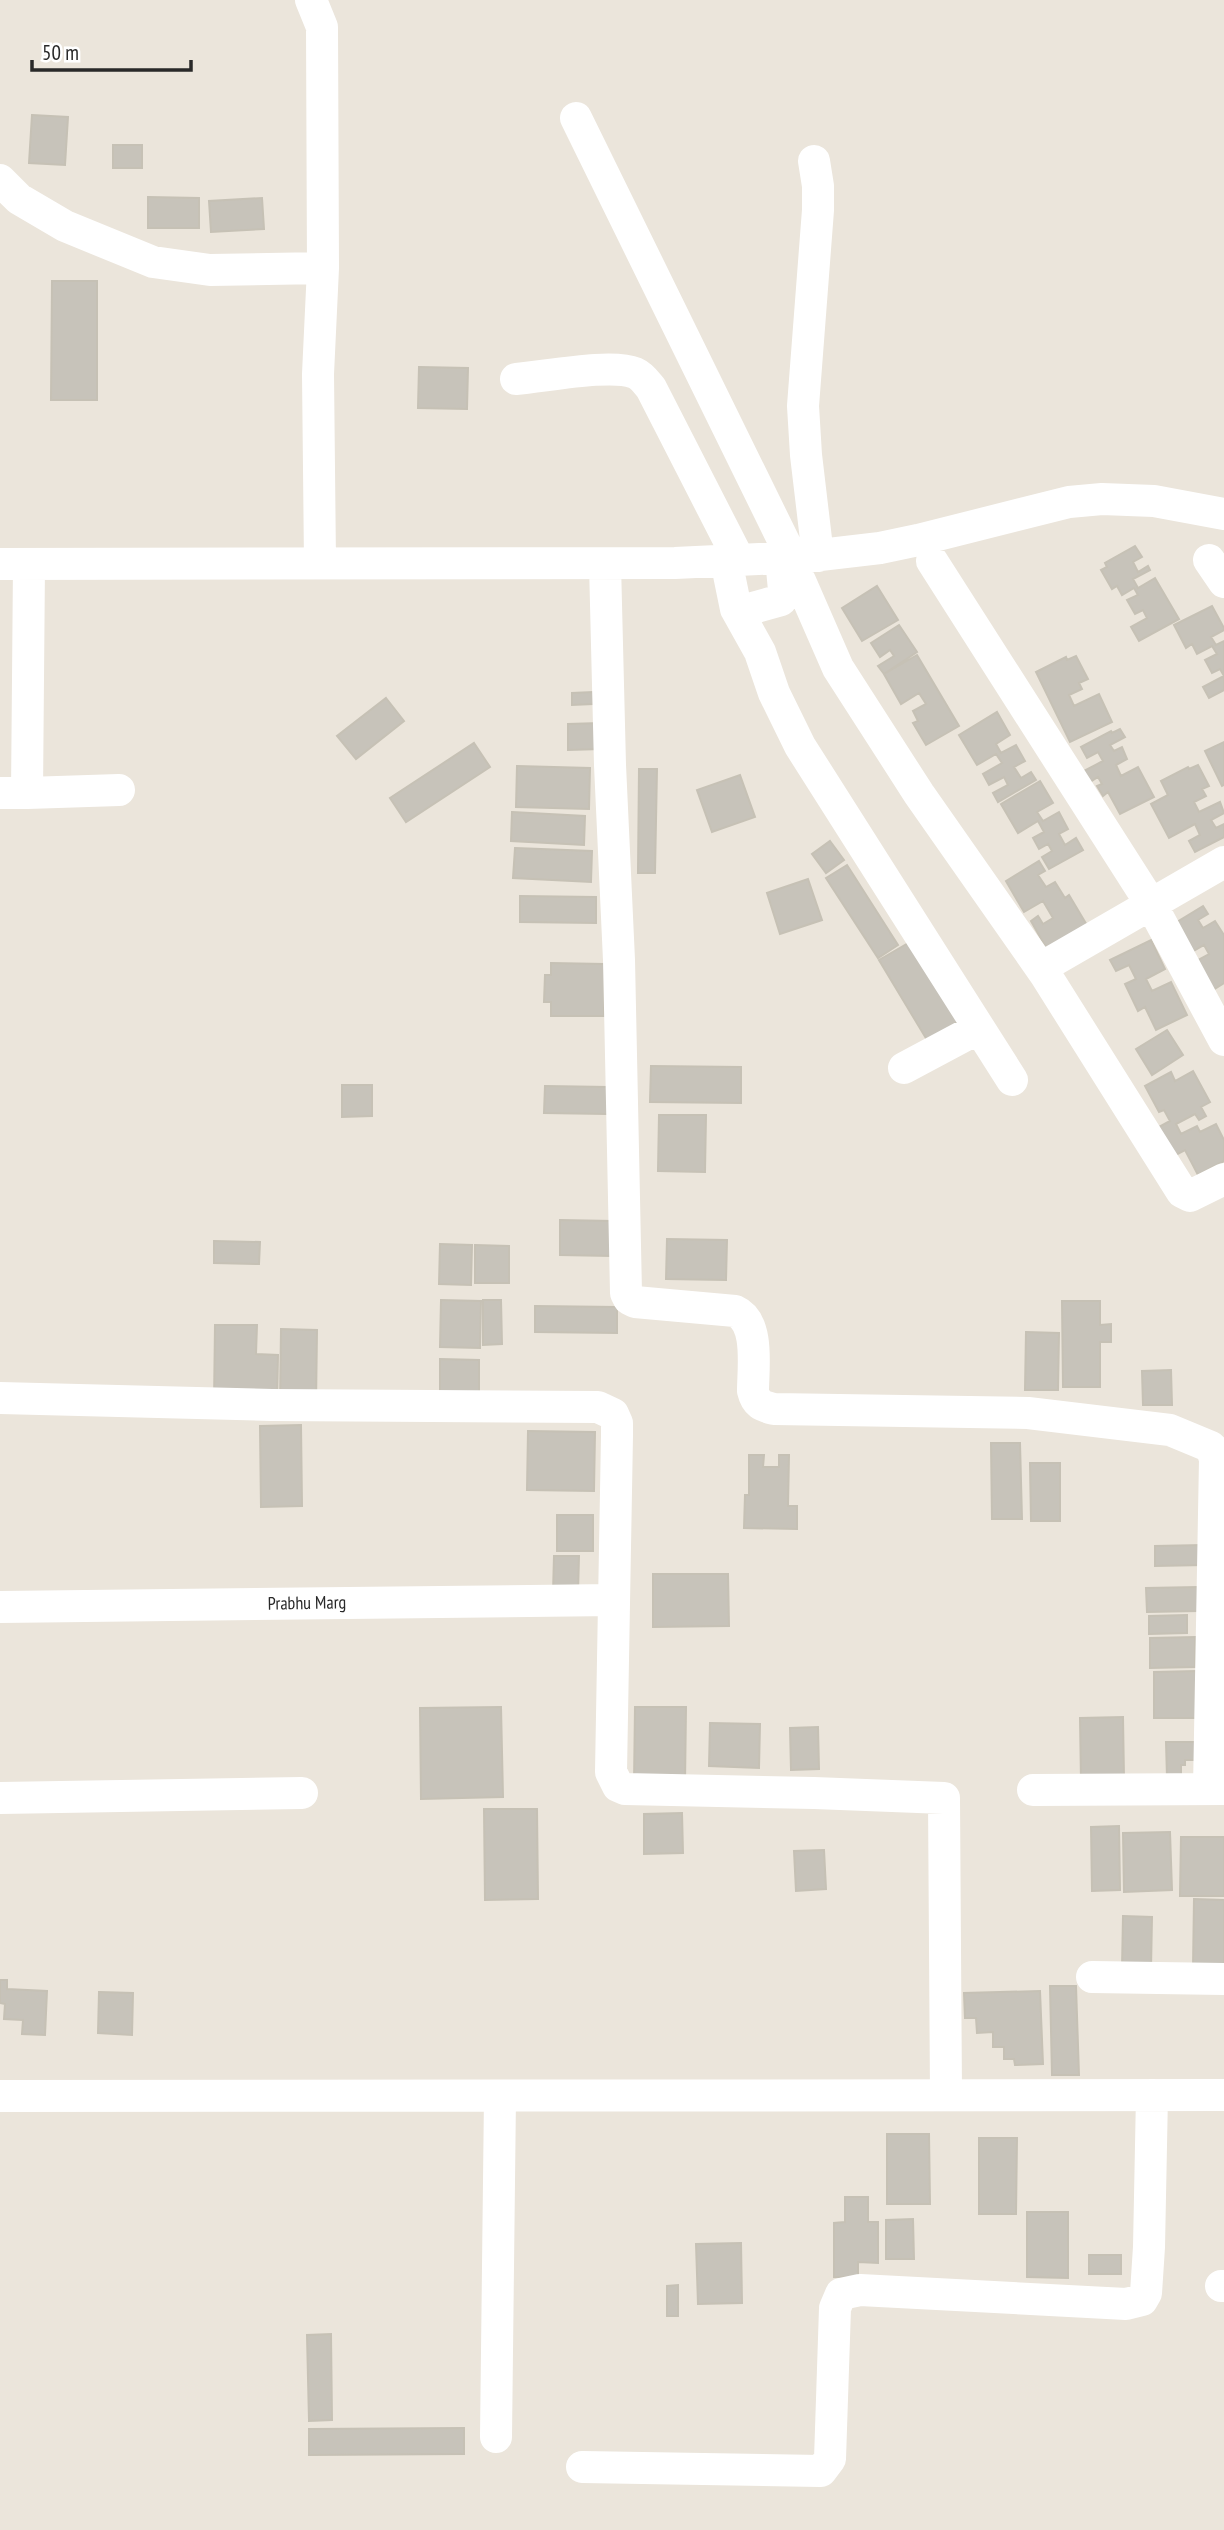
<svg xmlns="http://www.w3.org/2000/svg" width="1224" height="2530" font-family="'PT Sans Narrow',sans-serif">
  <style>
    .building { fill: #c7c3ba; stroke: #c6c1b5; stroke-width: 2 }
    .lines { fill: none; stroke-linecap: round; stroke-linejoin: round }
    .minor { stroke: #fff; stroke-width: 32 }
    .labels { text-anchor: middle; stroke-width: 5; stroke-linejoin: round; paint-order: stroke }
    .street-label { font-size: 18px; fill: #292929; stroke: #fff }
  </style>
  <rect width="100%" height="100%" fill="#ebe5db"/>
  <path class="building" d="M32 115 68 117 65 165 29 163Z
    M113 145H142V168H113Z
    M148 197 199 198V228H148Z
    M262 198 264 229 211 232 209 201Z
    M52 281H97V400H51Z
    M419 367 468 368 467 409 418 408Z
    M1135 546 1142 557 1133 562 1138 572 1148 566 1150 570 1133 579 1138 588 1155 578 1179 619 1139 641 1131 627 1147 618 1143 610 1135 614 1127 600 1138 595 1134 588 1122 595 1117 586 1112 589 1101 570 1107 567 1105 563Z
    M877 586 898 620 862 641 842 608Z
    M1212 606 1224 628V630L1211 637 1216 645 1224 641V690L1209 698 1203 687 1224 676 1220 669 1212 673 1205 660 1217 654 1212 646 1197 654 1192 644 1186 648 1174 625Z
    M899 625 917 652 884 674 878 666 894 656 890 650 880 657 871 643Z
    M917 655 959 726 926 745 913 723 918 721 913 711 926 704 919 693 901 704 884 674Z
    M1076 656 1088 679 1079 683 1082 689 1069 695 1074 706 1099 694 1112 722 1070 742 1036 672 1066 657 1067 660Z
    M593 692V704L572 705V693Z
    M386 698 404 721 356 759 337 736Z
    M997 712 1010 735 996 744 1001 753 1016 745 1025 761 1014 767 1021 778 1031 772 1036 780 998 802 993 793 1008 785 1004 777 989 785 983 774 1002 763 996 754 977 765 959 735Z
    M600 723 601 749 568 750V724Z
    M1120 729 1125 737 1110 745 1114 751 1122 747 1127 759 1116 765 1121 776 1138 767 1154 797 1120 814 1108 792 1103 796 1097 786 1102 784 1098 777 1090 782 1084 771 1103 761 1098 752 1087 758 1081 747 1111 731 1112 733Z
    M1224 742V785L1222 786 1205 751Z
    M474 743 490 767 406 822 390 798Z
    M1198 765 1209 786 1202 789 1206 796 1194 802 1199 812 1220 802 1224 813 1211 820 1216 828 1224 824V837L1195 852 1189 841 1200 835 1195 824 1169 838 1151 804 1168 795 1161 781 1188 767 1189 769Z
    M517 766 590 768 589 809 516 807Z
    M639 769H657L655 873H638Z
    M740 775 755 817 712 832 697 790Z
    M1040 781 1053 803 1037 812 1043 821 1059 812 1068 829 1059 834 1065 845 1076 838 1083 850 1049 869 1042 857 1052 851 1048 844 1039 849 1033 838 1044 832 1038 821 1018 833 1001 804Z
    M512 812 585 816 584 845 511 841Z
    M830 841 844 860 826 873 812 854Z
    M515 848 592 851 591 882 513 878Z
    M1039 861 1045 871 1038 875 1046 887 1055 882 1065 898 1069 895 1088 927 1048 951 1031 921 1038 916 1043 924 1053 918 1043 901 1024 912 1006 881Z
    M847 865 898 945 878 958 826 878Z
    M808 879 822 920 780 934 767 893Z
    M520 896 596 897V923L520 922Z
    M1203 906 1208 914 1198 920 1203 928 1215 921 1224 935V983L1208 993 1191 964 1209 954 1204 945 1185 956 1177 922Z
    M1151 940 1165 969 1146 979 1152 991 1171 982 1187 1015 1156 1030 1145 1007 1138 1011 1125 984 1136 979 1129 965 1116 971 1110 960Z
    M910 942 961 1020 927 1040 879 960Z
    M551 963 604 964V1016H551V1002H544L545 975H551Z
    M1167 1030 1183 1055 1152 1075 1136 1049Z
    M651 1066 741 1067V1103L650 1102Z
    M1193 1071 1210 1102 1201 1107 1206 1116 1199 1120 1195 1114 1176 1124 1181 1134 1197 1126 1200 1132 1216 1124 1224 1140V1161L1198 1175 1185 1150 1174 1156 1159 1127 1170 1121 1164 1110 1159 1112 1145 1086 1171 1072 1175 1081Z
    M342 1085H372V1116L342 1117Z
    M545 1086 608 1087 607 1114 544 1113Z
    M659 1115H706L705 1172 658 1171Z
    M560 1220 612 1221 611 1256 560 1255Z
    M667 1239 727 1240 726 1280 666 1279Z
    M214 1241 260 1242 259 1264 214 1263Z
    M440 1244 472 1245 471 1285 439 1284Z
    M475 1245 509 1246V1283H475Z
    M441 1300 481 1301 480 1348 440 1347Z
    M483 1300H501L502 1344 483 1345Z
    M1062 1301H1100V1325L1111 1324V1342H1100V1387H1063Z
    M535 1306 617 1307V1333L535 1332Z
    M215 1325H257L256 1354 278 1355 277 1404 214 1403Z
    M281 1329 317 1330 316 1404H280Z
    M1026 1332 1059 1333 1058 1390H1025Z
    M440 1359 479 1360V1402H440Z
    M1171 1370 1172 1405H1143L1142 1371Z
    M301 1425 302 1506 261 1507 260 1426Z
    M528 1431 595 1432 594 1491 527 1490Z
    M991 1443H1020L1022 1519H992Z
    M749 1455H764L763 1467H779V1455H789L788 1506H797V1529L744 1528 745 1495H749Z
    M1030 1463H1060V1521H1031Z
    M557 1515H593V1551H557Z
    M1203 1545 1204 1565 1155 1566V1546Z
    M554 1556H579L578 1593H553Z
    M653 1574H728L729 1626 653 1627Z
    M1198 1587V1611L1147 1612 1146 1588Z
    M1187 1615V1633L1149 1634V1616Z
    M1195 1637V1667L1150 1668V1638Z
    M1196 1671 1197 1718H1154V1672Z
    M501 1707 503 1797 421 1799 420 1708Z
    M635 1707H686L685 1784H634Z
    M1123 1717 1124 1779 1081 1780 1080 1718Z
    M710 1723 760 1724 759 1768 709 1766Z
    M818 1727 819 1769 791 1770 790 1728Z
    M1166 1742H1198L1199 1760H1185V1765H1181V1777H1167Z
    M484 1809H537L538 1899 485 1900Z
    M682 1813 683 1853 644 1854V1814Z
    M1119 1826 1120 1890 1092 1891 1091 1827Z
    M1170 1832 1172 1890 1124 1892 1123 1833Z
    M1181 1837H1224V1896H1180Z
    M824 1850 826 1889 796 1891 794 1851Z
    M1194 1899 1224 1900V1968H1193Z
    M1123 1916 1152 1917 1151 1969H1122Z
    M0 1980H7V1989L47 1991 45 2035 22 2034 23 2020 4 2019 5 2004 0 2003Z
    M1050 1986H1076L1079 2075H1052Z
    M1040 1991 1043 2064 1015 2065 1014 2059H1004V2047H993V2032L977 2033 976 2018H965L964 1993Z
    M99 1992 133 1993 132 2035 98 2033Z
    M887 2134H929L930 2204H887Z
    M979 2138H1017L1016 2214H979Z
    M845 2197H868V2222H878V2263L858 2262V2277H834V2223L845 2222Z
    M1027 2212H1068V2278L1027 2277Z
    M913 2219 914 2259H886V2220Z
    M741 2243 742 2303 698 2304 696 2244Z
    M1089 2255H1121V2274H1089Z
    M678 2285V2316H667V2286Z
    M331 2334 332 2420 309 2421 307 2335Z
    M464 2428V2454L309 2455V2429Z"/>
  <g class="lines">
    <path class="minor" d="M311 0 322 27 323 268 318 374 320 563
      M576 118 792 558
      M814 161 818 186V210L803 406 806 455 818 556
      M0 180 19 199 65 226 153 262 210 270 323 268
      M516 379C544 377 611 363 635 373 642 376 646 382 651 388L739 560
      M726 560 736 609 760 652 774 693 800 746 1012 1080
      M1209 560 1224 582
      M932 561 1151 904 1224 1040
      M0 564 675 563 803 557 880 548 918 540 1069 502 1102 499 1154 501 1224 514
      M605 564 610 765 619 960 626 1293 629 1299 635 1302 735 1311C760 1322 753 1368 753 1391 756 1404 762 1406 774 1409L1028 1413 1170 1430 1211 1447 1215 1459 1209 1789
      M800 581 838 668 919 794 1045 974
      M736 609 753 608 781 600 784 590 781 558
      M0 793H27L29 564
      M27 793 119 790
      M1224 862 1051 962 1047 965 1045 974 1182 1192 1190 1196 1224 1179
      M904 1068 979 1028
      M0 1398 272 1405 598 1407 613 1414 617 1423V1435L611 1772 618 1786 625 1789 814 1793 944 1798 946 2095
      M0 1607 613 1600
      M1033 1790 1224 1789
      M0 1798 302 1793
      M1092 1977 1224 1979
      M0 2096 1224 2095
      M1221 2286H1224
      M496 2437 500 2096
      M582 2467 821 2471 830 2459 835 2308 841 2294 860 2290 1126 2304 1142 2300 1146 2293 1149 2247 1152 2095"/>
  </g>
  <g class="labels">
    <g class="street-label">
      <text transform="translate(307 1603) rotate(-1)" y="6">Prabhu Marg</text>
    </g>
  </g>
  <path d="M32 60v10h159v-10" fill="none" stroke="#292929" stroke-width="3.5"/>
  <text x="42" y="60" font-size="21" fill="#292929" stroke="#ffffff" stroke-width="5" paint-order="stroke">50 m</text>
</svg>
